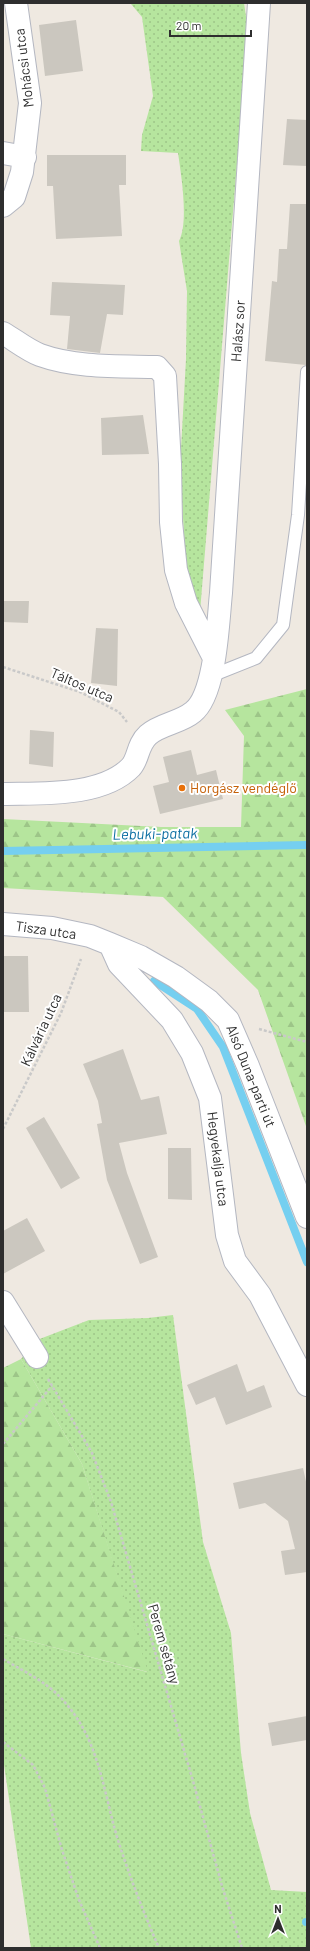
<svg xmlns="http://www.w3.org/2000/svg" width="310" height="1951" font-family="Barlow,sans-serif">
  <style>
    .grass { fill: url(#grass-dots) }
    .forest { fill: url(#forest-firs) }
    .lines { fill: none; stroke-linecap: round; stroke-linejoin: round }
    .stream { stroke: #75cff0; stroke-width: 8 }
    .building { fill: #cbc7bf }
    .lane-casing { stroke: #b4b7c1; stroke-width: 14 }
    .street-casing { stroke: #b4b7c1; stroke-width: 24 }
    .path { stroke: #c9c9c9; stroke-width: 2.5; stroke-dasharray: 3 2; stroke-linecap: butt }
    .lane { stroke: #fff; stroke-width: 12 }
    .street { stroke: #fff; stroke-width: 22 }
    .food-dot { fill: #e8710a; stroke: #fff; stroke-width: 1.5 }
    .labels { text-anchor: middle; stroke-width: 4; stroke-linejoin: round; paint-order: stroke }
    .street-label { font-size: 14px; fill: #2e2e2e; stroke: #fff }
    .food-label { font-size: 14px; fill: #c56008; stroke: #fff; text-anchor: start }
    .water-label { font-size: 15px; font-style: italic; fill: #0d6fa3; stroke: #fff }
  </style>
  <defs>
    <pattern id="grass-dots" width="8" height="8" patternUnits="userSpaceOnUse"><rect width="8" height="8" fill="#b6e59e"/><path d="M2 2h.1M6 6h.1" fill="none" stroke="#9dc588" stroke-width="1.8" stroke-linecap="round"/></pattern>
    <pattern id="forest-firs" width="22" height="20" patternUnits="userSpaceOnUse"><rect width="22" height="20" fill="#b6e59e"/><path d="M5 1l3.5 6h-7zM16 11l3.5 6h-7z" fill="#9dc588"/></pattern>
  </defs>
  <rect width="100%" height="100%" fill="#efe9e1"/>
  <path class="grass" d="M244 3 248 30 200 612 187 584 180 467 186 359 187 291 179 241C189 222 181 174 178 153L141 151 142 135 153 96 142 17 131 4Z
    M173 1315 203 1542 231 1633 241 1753 250 1813 271 1890 307 1892V1948H31L3 1758V1634L147 1672 82 1464 21 1359 37 1340 89 1320 148 1318Z"/>
  <path class="forest" d="M307 689V1129L258 990 163 897 3 888V819L161 827H241L244 736 225 710Z
    M21 1359 82 1464 148 1672 3 1634V1368Z"/>
  <g class="lines">
    <path class="stream" d="M3 851 307 845
      M154 981 197 1009 223 1047 307 1262
      M306 1922H307"/>
  </g>
  <path class="building" d="M76 20 83 71 45 76 39 25Z
    M287 119 307 120V166L283 165Z
    M47 155H126V185H119L122 236 56 239 53 186H47Z
    M290 204H307L306 365 265 361 272 281 277 282 279 249H287Z
    M52 282 125 285 123 315 107 314 100 353 67 349 70 316 50 315Z
    M143 415 149 454 102 455 101 418Z
    M3 601H29L28 623 3 622Z
    M96 628 118 629 117 686 91 683Z
    M30 730 54 732 53 767 29 764Z
    M191 750 197 775 216 770 223 799 160 814 153 786 169 782 163 757Z
    M3 956H28L29 1012H3Z
    M123 1049 141 1100 159 1096 167 1134 119 1143 127 1173 158 1257 140 1264 107 1180 97 1124 102 1123 98 1101 83 1064Z
    M44 1117 80 1178 61 1189 26 1128Z
    M168 1148H191L192 1200 168 1199Z
    M27 1218 45 1251 3 1274V1231Z
    M237 1364 247 1392 264 1385 272 1407 226 1425 215 1397 196 1405 187 1385Z
    M303 1468 307 1486V1572L285 1575 281 1551 295 1549 288 1521 265 1503 239 1509 233 1483Z
    M307 1716V1740L272 1746 268 1723Z"/>
  <g class="lines">
    <defs>
      <path id="lane" d="M211 676 256 658 283 625 298 515 307 372"/>
      <path id="street" d="M3 153 25 157
        M3 206 14 197 22 172 30 103 16 3
        M3 333C15 340 27 350 40 355 76 368 119 366 157 367L165 376 170 464 171 522 176 570 186 603 214 658
        M3 794C41 793 102 797 131 767 139 758 137 745 148 735 160 724 180 723 193 712 216 694 218 621 221 593L259 3
        M3 924 52 928 90 936 110 944 141 957 176 977 209 1001 228 1020 248 1066 307 1217
        M110 944 119 964 172 1020 192 1053 210 1098 227 1235 235 1261 260 1295 307 1385
        M3 1302 37 1357"/>
    </defs>
    <use href="#lane" class="lane-casing"/>
    <use href="#street" class="street-casing"/>
    <path class="path" d="M3 667 80 692 119 712 127 722
      M259 1029 307 1042
      M3 1129 61 1013 81 959
      M48 1379 92 1453 111 1502 193 1781 222 1886 242 1948
      M3 1444 52 1386
      M3 1659C23 1671 45 1681 61 1698 99 1738 102 1786 117 1837 129 1875 143 1911 159 1948
      M3 1742 33 1765 45 1788 62 1850 79 1900 100 1948"/>
    <use href="#lane" class="lane"/>
    <use href="#street" class="street"/>
  </g>
  <circle class="food-dot" cx="182" cy="788" r="4"/>
  <g class="labels">
    <g class="street-label">
      <text transform="translate(24 68) rotate(-97)" y="5">Mohácsi utca</text>
      <text transform="translate(238 331) rotate(-86)" y="5">Halász sor</text>
      <text transform="translate(82 685) rotate(23)" y="5">Táltos utca</text>
      <text transform="translate(46 930) rotate(8)" y="5">Tisza utca</text>
      <text transform="translate(41 1030) rotate(-65)" y="5">Kálvária utca</text>
      <text transform="translate(251 1076) rotate(68)" y="5">Alsó Duna-parti út</text>
      <text transform="translate(218 1159) rotate(83)" y="5">Hegyekalja utca</text>
      <text transform="translate(164 1644) rotate(74)" y="5">Perem sétány</text>
    </g>
    <g class="food-label">
      <text x="190" y="793">Horgász vendéglő</text>
    </g>
    <g class="water-label">
      <text transform="translate(155 834) rotate(-1)" y="5">Lebuki-patak</text>
    </g>
  </g>
  <rect width="310" height="1951" fill="none" stroke="#2e2e2e" stroke-width="8"/>
  <g transform="translate(278 1919)" stroke="#ffffff" stroke-width="3" paint-order="stroke">
  <path d="M0-3L7 15L0 10L-7 15Z" fill="#2e2e2e"/>
  <text y="-6" font-size="11" font-weight="bold" text-anchor="middle" fill="#2e2e2e">N</text>
  </g>
  <path d="M170 30v6h81v-6" fill="none" stroke="#2e2e2e" stroke-width="2"/>
  <text x="176" y="30" font-size="12" fill="#2e2e2e" stroke="#ffffff" stroke-width="3" paint-order="stroke">20 m</text>
</svg>
